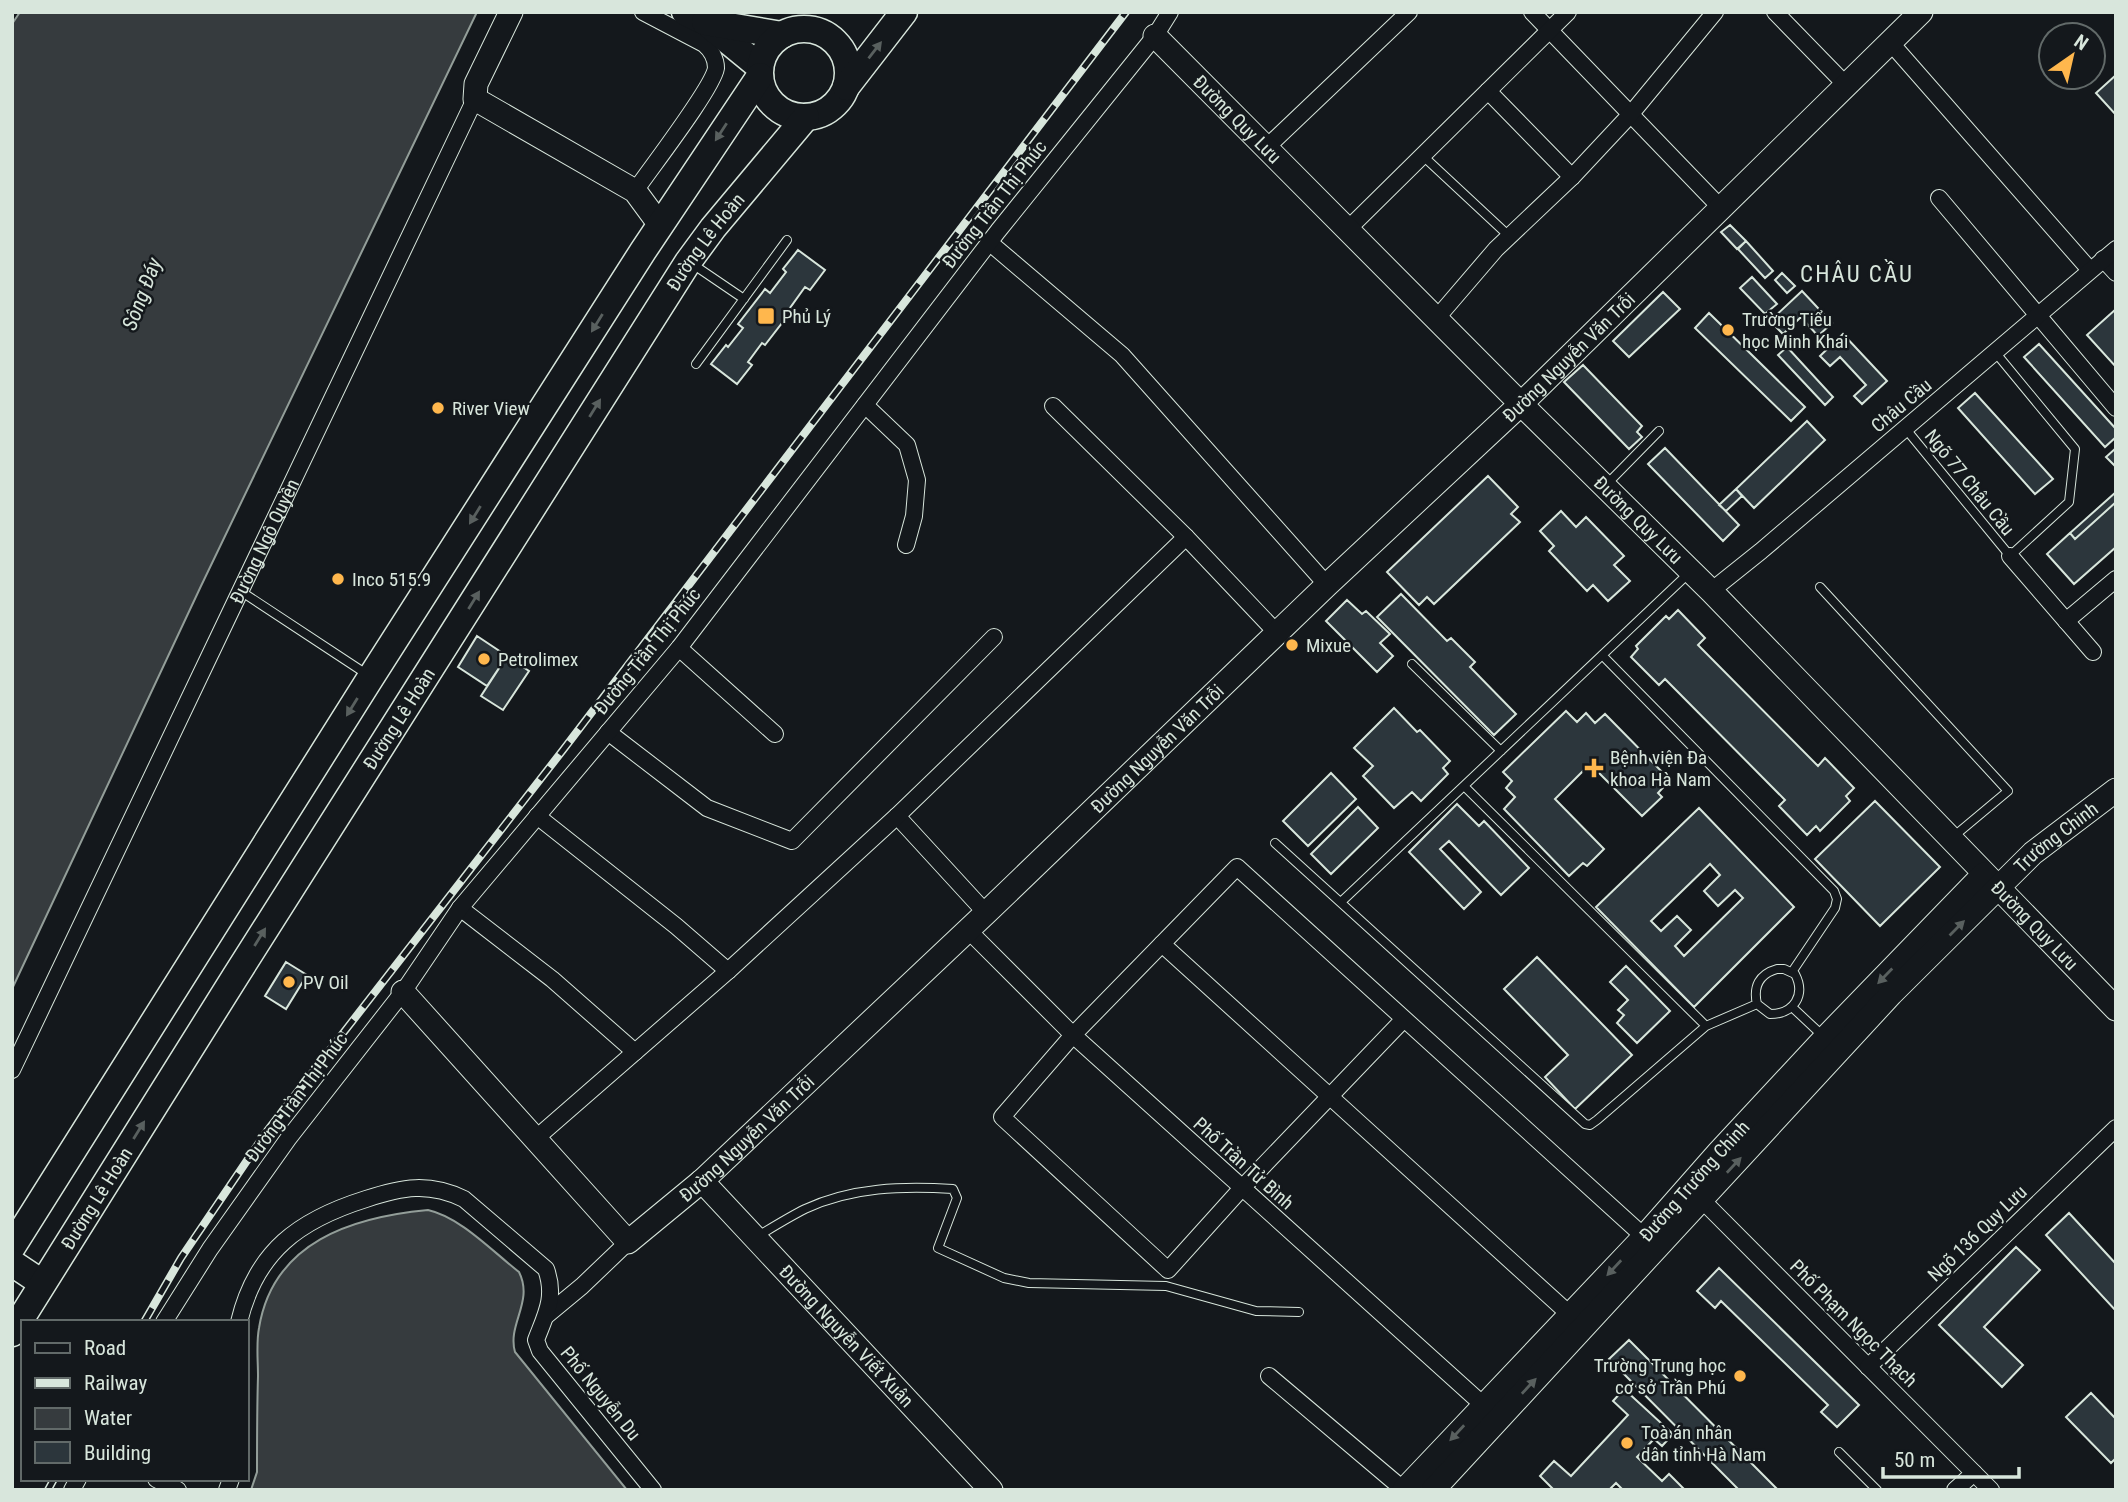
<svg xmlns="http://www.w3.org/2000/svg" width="2128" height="1502" font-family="'Roboto Condensed',sans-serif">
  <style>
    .water { fill: #363b3e; stroke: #939e99; stroke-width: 2 }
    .building { fill: #2c363c; stroke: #d8e6dc; stroke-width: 2; fill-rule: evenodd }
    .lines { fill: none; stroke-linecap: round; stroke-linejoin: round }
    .lane-casing { stroke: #d8e6dc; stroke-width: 10 }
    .street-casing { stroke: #d8e6dc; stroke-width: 18 }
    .secondary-casing { stroke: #d8e6dc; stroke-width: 25 }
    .primary-casing { stroke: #d8e6dc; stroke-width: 29 }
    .lane { stroke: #14181c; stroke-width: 8 }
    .street { stroke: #14181c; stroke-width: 16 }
    .secondary { stroke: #14181c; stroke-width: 23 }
    .primary { stroke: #14181c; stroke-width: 26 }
    .rail-casing { stroke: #d8e6dc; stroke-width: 8 }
    .rail { stroke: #14181c; stroke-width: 5; stroke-dasharray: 16; stroke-linecap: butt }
    .oneway { fill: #59605f }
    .poi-dot { fill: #ffb74d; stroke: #14181c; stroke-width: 2.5 }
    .labels { text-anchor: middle; stroke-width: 5; stroke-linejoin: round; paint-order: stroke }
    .street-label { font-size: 19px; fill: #d8e6dc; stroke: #14181c }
    .poi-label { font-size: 19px; fill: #d8e6dc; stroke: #14181c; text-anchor: start }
    .water-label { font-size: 21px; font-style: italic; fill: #d8e6dc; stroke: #14181c }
    .quarter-label { font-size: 23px; letter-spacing: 2px; fill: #d8e6dc; stroke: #14181c }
  </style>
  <rect width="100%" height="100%" fill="#14181c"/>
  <path class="water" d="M20 12H477L201 586 12 989V24Z
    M428 1210C460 1217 492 1251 519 1272 534 1302 507 1324 515 1352L627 1490H251L257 1472C257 1440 257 1408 258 1376 258 1360 256 1343 259 1328 273 1242 352 1217 428 1210Z"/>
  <path class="building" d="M2116 75V115L2096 93Z
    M1730 225 1746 241 1737 249 1721 232Z
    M1746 241 1773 271 1765 278 1738 249Z
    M798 250 825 270 810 290 805 287 790 308 792 310 765 345 762 343 748 362 752 365 737 384 711 364 726 345 728 347 743 328 738 324 765 289 770 293 786 272 783 269Z
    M1782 273 1795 286 1787 293 1775 280Z
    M1752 277 1777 304 1765 314 1740 288Z
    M1802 291 1832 323 1818 336 1801 317 1783 334 1770 321Z
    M1663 292 1680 309 1629 357 1613 341Z
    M2116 309V367L2087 335Z
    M1709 313 1805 407 1791 421 1695 328Z
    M1843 334 1887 381 1862 404 1854 396 1866 385 1840 357 1830 366 1820 356Z
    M2039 344 2116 429V437L2105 447 2024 357Z
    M1787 347 1833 397 1825 405 1778 355Z
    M1583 365 1642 426 1637 432 1642 437 1629 449 1564 382Z
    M1975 393 2053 479 2035 494 1958 408Z
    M1807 421 1825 440 1754 508 1736 489Z
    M1665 448 1739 525 1723 541 1648 464Z
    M2116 448V467L2106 457Z
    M1488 476 1518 507 1511 514 1520 522 1434 604 1427 597 1419 605 1387 572Z
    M1736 489 1742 496 1726 511 1719 505Z
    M2116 492V502L2075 539 2070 533Z
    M2116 502V547L2074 584 2047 554 2070 533 2075 539Z
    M1561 511 1576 527 1586 517 1624 556 1614 565 1630 581 1608 601 1593 585 1587 591 1549 551 1554 546 1540 531Z
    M1401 594 1447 641 1451 638 1475 662 1470 667 1516 714 1494 735 1377 617Z
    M1347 600 1362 614 1366 611 1390 634 1380 643 1393 656 1377 672 1326 621Z
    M1678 610 1705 638 1698 645 1818 766 1825 758 1854 788 1846 796 1850 801 1820 831 1816 826 1807 835 1779 806 1785 800 1665 679 1659 685 1631 657 1638 649 1636 646 1666 616 1669 619Z
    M477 636 507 656 487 686 458 667Z
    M507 656 529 671 503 710 481 696Z
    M1394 708 1417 732 1420 730 1450 761 1443 768 1448 774 1421 801 1412 792 1394 808 1363 776 1373 766 1354 748Z
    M1566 711 1577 722 1586 713 1595 723 1605 714 1670 780 1658 793 1662 797 1642 816 1590 764 1555 799 1604 849 1587 866 1583 863 1569 876 1504 809 1515 797 1506 788 1512 781 1503 772Z
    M1331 773 1356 799 1308 846 1283 821Z
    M1875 801 1940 867 1880 926 1815 859Z
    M1457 804 1479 826 1484 821 1529 868 1501 895 1449 841 1440 849 1481 892 1464 909 1409 852Z
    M1358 807 1378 828 1331 874 1311 854Z
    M1699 808 1794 907 1694 1007 1596 907ZM1710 864 1720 875 1704 891 1718 906 1735 890 1743 898 1684 956 1675 946 1691 930 1677 916 1661 931 1651 921Z
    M1537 957 1632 1055 1575 1109 1545 1077 1568 1055 1504 989Z
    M286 962 307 975 286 1009 265 996Z
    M1626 966 1670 1011 1637 1043 1617 1023 1624 1015 1618 1010 1628 1000 1610 982Z
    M2069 1213 2116 1264V1311L2046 1235Z
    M2016 1247 2040 1270 1984 1327 2023 1365 2002 1387 1939 1325Z
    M1719 1268 1859 1405 1837 1427 1821 1412 1828 1405 1721 1301 1715 1308 1697 1291Z
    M1629 1340 1778 1490H1739L1609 1359Z
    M1624 1389 1673 1434 1662 1446 1654 1439 1637 1457 1662 1481 1669 1474 1685 1490H1623L1616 1483 1609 1490H1554L1540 1476 1554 1461 1571 1476 1628 1415 1613 1401Z
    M2091 1393 2116 1419V1458L2111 1463 2066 1417Z"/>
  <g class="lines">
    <defs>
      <path id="lane" d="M1422 155 1509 236
        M691 263 744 299
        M696 364 787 240
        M1905 428 2010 556 2069 502 2075 449 1995 352
        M1607 484 1659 431
        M1820 587 2008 791 1953 837
        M242 592 368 675
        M1602 655 1834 891 1837 899 1835 908 1792 972
        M1412 664 1501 751
        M1464 786 1706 1026
        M1275 843 1585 1124 1590 1125 1597 1120 1706 1026 1757 1004
        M1341 902 1689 573
        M1777 969H1784L1795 974C1806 995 1794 1014 1770 1014L1757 1004C1753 987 1759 974 1777 969Z
        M1792 1007 1823 1036
        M758 1236C773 1227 789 1217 805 1209 852 1187 903 1186 953 1189L957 1198 938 1248 1004 1278 1029 1283 1166 1286 1256 1311 1299 1312
        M1839 1452 1877 1490"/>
      <g id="street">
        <path d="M1532 12 1721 208"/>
        <path d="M1775 12 1846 85"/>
        <path d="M1890 42 2090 270"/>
        <path d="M1488 91 1572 177"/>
        <path d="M1266 148 1409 12"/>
        <path d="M635 191C650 169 713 88 716 68 716 59 711 50 704 44L643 12"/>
        <path d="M1939 198 2116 408"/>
        <path d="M1347 230 1568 12"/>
        <path d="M989 242 1122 355 1327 585"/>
        <path d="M2103 259 2116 273"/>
        <path d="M1436 319 1496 249 1572 177 1630 115 1715 12"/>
        <path d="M865 405 907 445 917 480 914 516 906 545"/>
        <path d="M1053 406 1186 537 1277 633"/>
        <path d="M2010 556 2093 652"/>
        <path d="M1711 591 1761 551 2116 249"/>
        <path d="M2066 621 2116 579"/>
        <path d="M679 648 775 734"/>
        <path d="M608 732 707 808 792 841 994 637"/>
        <path d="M537 816 676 926 728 971"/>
        <path d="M897 816 986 913"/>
        <path d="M460 908 552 979 635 1052"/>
        <path d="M968 930 1073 1035 1491 1412"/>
        <path d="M1162 944 1577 1321"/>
        <path d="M1404 1019 1241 1189 1168 1270 1002 1117 1073 1035 1237 867 1650 1242"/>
        <path id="s1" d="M12 1070 475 99"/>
        <path d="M534 1140 728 971 897 816 1186 537"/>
        <path d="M1696 1194 1991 1490"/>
        <path d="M547 1315 582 1286 628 1242"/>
        <path d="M164 1322 210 1249 288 1139 403 992 460 908 679 648 998 231 1155 36 1170 12"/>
        <path d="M239 1322C256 1251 299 1220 366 1199 402 1187 429 1182 464 1199L546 1269C556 1297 546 1314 536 1340L540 1351 653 1490"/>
        <path d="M1868 1367 2116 1128"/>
        <path d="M1269 1376 1404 1490"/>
        <path d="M156 1479 178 1490"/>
        <path d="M72 1490 78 1479"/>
        <path d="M227 1490 231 1479"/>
        <path d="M1955 1490 1974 1473"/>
      </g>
      <g id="secondary">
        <path d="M511 12 476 84 475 99 635 191 660 225"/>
        <path id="s2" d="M1155 36 1521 404 1711 591 2116 1009"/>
        <path id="s3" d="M403 992 628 1242 702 1181 986 913 1327 585 1521 404 1921 12"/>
        <path id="s4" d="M702 1181 991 1490"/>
        <path id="s5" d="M1404 1490 1644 1237 1718 1153 1825 1038 1984 874"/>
        <path id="s6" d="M1433 1490 1891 994 2033 853 2116 790"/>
      </g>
      <g id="primary">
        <path d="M685 12 705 22 760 67"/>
        <path d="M705 22 782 35"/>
        <circle cx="804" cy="73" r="44"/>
        <path d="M846 87 904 12"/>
        <path d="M12 1247 371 677 643 251 760 76"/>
        <path d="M12 1263 42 1283"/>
        <path id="s7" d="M12 1333 235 977 688 262 713 228 806 117"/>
      </g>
    </defs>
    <use href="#lane" class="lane-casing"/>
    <use href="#street" class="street-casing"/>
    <use href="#secondary" class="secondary-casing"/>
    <use href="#primary" class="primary-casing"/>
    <use href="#lane" class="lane"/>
    <use href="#street" class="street"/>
    <use href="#secondary" class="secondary"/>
    <use href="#primary" class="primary"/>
    <defs>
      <path id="rail" d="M144 1322 181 1258 267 1131 563 750 1126 12
        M48 1490 54 1479"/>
    </defs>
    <use href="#rail" class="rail-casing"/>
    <use href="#rail" class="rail"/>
  </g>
  <defs><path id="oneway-solid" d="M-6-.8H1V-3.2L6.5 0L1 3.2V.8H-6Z" transform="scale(1.75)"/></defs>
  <g class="oneway">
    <use href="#oneway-solid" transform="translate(875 50) rotate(-52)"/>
    <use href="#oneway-solid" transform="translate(721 132) rotate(123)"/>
    <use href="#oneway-solid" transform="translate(597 323) rotate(122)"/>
    <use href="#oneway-solid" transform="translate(595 408) rotate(-58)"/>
    <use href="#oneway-solid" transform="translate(475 515) rotate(122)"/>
    <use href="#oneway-solid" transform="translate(474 600) rotate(-58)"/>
    <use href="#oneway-solid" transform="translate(352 707) rotate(122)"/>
    <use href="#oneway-solid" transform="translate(1957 928) rotate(-45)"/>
    <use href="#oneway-solid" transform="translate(260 937) rotate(-58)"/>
    <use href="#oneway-solid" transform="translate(1885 976) rotate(134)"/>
    <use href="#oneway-solid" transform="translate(139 1130) rotate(-58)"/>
    <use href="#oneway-solid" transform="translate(1734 1165) rotate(-47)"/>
    <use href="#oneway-solid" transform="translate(1614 1268) rotate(133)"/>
    <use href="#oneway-solid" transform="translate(1529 1386) rotate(-47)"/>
    <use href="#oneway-solid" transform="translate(1457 1433) rotate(133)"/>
  </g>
  <g class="poi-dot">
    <rect x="757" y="307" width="18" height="18" rx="3.5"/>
    <circle cx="1728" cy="330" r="7"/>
    <circle cx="438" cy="408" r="7"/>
    <circle cx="338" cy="579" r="7"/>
    <circle cx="1292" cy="645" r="7"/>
    <circle cx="484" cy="659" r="7"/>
    <path d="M1590.5 757.5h7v7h7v7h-7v7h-7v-7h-7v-7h7z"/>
    <circle cx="289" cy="982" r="7"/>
    <circle cx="1740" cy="1376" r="7"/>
    <circle cx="1627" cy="1443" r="7"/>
  </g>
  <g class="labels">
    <g class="street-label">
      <text dy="7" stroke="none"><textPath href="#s2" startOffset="117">Đường Quy Lưu</textPath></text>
      <text transform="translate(994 204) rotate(-52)" y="7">Đường Trần Thị Phúc</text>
      <text dy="7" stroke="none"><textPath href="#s7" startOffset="1293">Đường Lê Hoàn</textPath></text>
      <text dy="7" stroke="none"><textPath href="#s3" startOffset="1628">Đường Nguyễn Văn Trỗi</textPath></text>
      <text transform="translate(1901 405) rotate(-40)" y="7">Châu Cầu</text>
      <text transform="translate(1970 482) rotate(51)" y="7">Ngõ 77 Châu Cầu</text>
      <text dy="7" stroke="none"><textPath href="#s2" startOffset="684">Đường Quy Lưu</textPath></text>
      <text dy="7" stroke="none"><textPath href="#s1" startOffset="586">Đường Ngô Quyền</textPath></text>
      <text transform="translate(647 651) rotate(-51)" y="7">Đường Trần Thị Phúc</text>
      <text dy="7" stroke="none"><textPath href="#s7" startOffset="726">Đường Lê Hoàn</textPath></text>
      <text dy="7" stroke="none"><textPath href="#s3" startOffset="1060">Đường Nguyễn Văn Trỗi</textPath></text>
      <text dy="7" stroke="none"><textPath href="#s6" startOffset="903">Trường Chinh</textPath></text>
      <text dy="7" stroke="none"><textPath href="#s2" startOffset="1251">Đường Quy Lưu</textPath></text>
      <text transform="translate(296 1097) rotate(-53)" y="7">Đường Trần Thị Phúc</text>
      <text dy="7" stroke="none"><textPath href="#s3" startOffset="494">Đường Nguyễn Văn Trỗi</textPath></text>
      <text transform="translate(1244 1163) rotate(42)" y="7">Phố Trần Tử Bình</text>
      <text dy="7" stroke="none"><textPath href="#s5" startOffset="424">Đường Trường Chinh</textPath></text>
      <text dy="7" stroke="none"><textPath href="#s7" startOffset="159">Đường Lê Hoàn</textPath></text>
      <text transform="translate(1977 1233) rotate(-44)" y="7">Ngõ 136 Quy Lưu</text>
      <text transform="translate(1854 1323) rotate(45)" y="7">Phố Phạm Ngọc Thạch</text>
      <text dy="7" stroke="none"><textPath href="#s4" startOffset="212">Đường Nguyễn Viết Xuân</textPath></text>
      <text transform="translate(601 1393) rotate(51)" y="7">Phố Nguyễn Du</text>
    </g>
    <g class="poi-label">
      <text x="782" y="323">Phủ Lý</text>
      <text x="1742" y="326">Trường Tiểu<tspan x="1742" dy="22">học Minh Khai</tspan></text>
      <text x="452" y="415">River View</text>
      <text x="352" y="586">Inco 515.9</text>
      <text x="1306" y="652">Mixue</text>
      <text x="498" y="666">Petrolimex</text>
      <text x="1610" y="764">Bệnh viện Đa<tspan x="1610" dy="22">khoa Hà Nam</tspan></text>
      <text x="303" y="989">PV Oil</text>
      <text x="1726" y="1372" text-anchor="end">Trường Trung học<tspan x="1726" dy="22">cơ sở Trần Phú</tspan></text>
      <text x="1641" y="1439">Toà án nhân<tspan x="1641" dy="22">dân tỉnh Hà Nam</tspan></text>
    </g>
    <g class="water-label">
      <text transform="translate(142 294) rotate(-69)" y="7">Sông Đáy</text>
    </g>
    <g class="quarter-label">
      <text x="1857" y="282">CHÂU CẦU</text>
    </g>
  </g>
  <rect width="2128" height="1502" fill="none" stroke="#d8e6dc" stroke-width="28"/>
  <rect x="21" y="1320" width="228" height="161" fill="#14181c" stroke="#626a69" stroke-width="2"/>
  <rect x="35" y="1343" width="35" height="10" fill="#14181c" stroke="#626a69" stroke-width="2"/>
  <text x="84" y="1355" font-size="21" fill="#d8e6dc">Road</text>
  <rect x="35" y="1378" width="35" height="10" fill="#d8e6dc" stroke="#626a69" stroke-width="2"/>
  <text x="84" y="1390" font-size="21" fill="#d8e6dc">Railway</text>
  <rect x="35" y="1408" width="35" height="21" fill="#363b3e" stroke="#626a69" stroke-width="2"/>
  <text x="84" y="1425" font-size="21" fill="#d8e6dc">Water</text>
  <rect x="35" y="1442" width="35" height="21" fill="#2c363c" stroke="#626a69" stroke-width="2"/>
  <text x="84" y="1460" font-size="21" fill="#d8e6dc">Building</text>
  <g transform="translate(2072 56) rotate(34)"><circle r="33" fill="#14181c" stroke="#626a69" stroke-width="2"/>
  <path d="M0-5L12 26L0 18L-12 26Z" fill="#ffb74d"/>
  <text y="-10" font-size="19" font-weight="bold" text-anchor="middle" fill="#d8e6dc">N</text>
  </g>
  <path d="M1883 1467v10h136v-10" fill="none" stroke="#d8e6dc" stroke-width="3.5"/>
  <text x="1894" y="1467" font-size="21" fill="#d8e6dc" stroke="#14181c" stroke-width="5" paint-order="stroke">50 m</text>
</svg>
